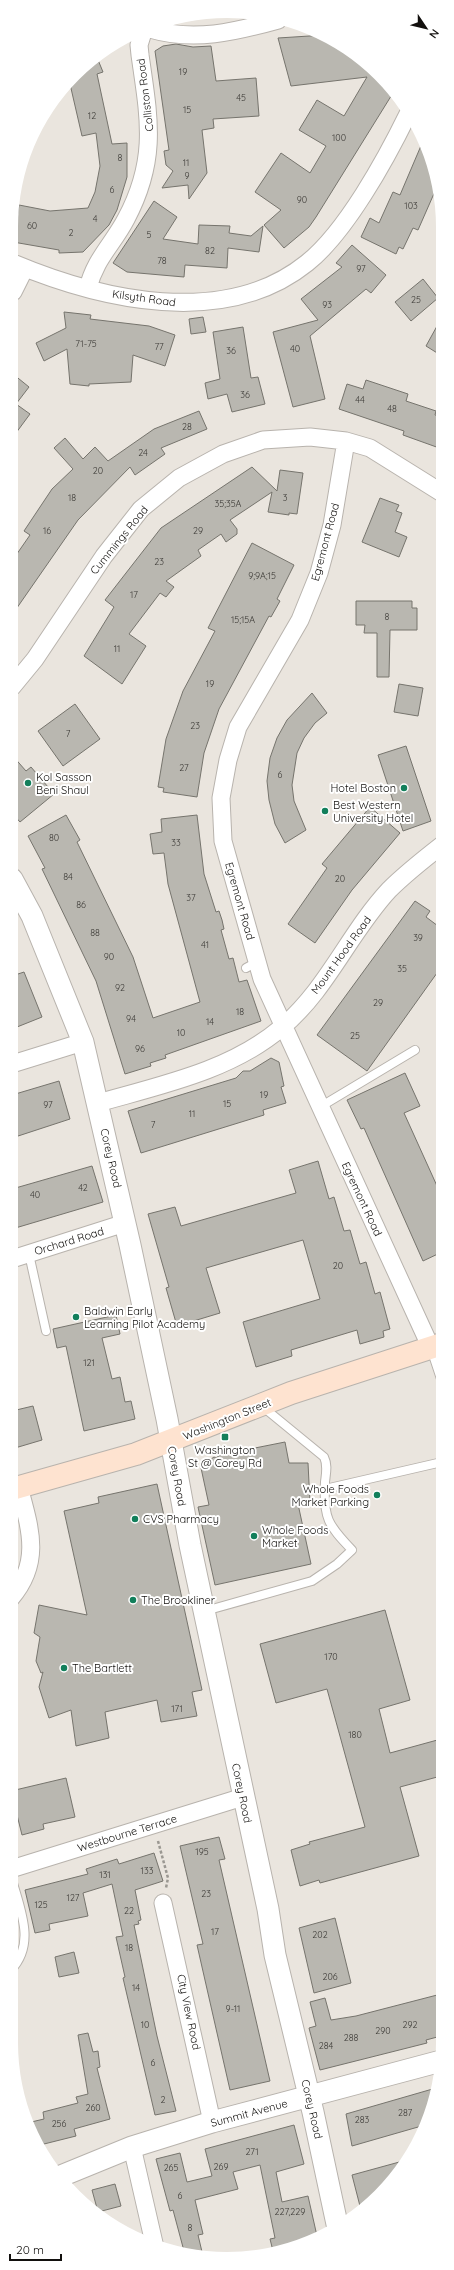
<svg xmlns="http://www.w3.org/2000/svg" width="454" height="2270" font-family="Quicksand,sans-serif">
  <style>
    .building { fill: #b9b7b0; stroke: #76746d }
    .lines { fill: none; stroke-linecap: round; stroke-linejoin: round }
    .service-casing { stroke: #b8b3ad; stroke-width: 10 }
    .minor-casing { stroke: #b8b3ad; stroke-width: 19 }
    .tertiary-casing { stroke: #b8b3ad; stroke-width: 23 }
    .secondary-casing { stroke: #b8b3ad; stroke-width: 24 }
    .path { stroke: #9b9892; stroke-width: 2.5; stroke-dasharray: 3 2; stroke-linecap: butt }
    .service { stroke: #fff; stroke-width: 8 }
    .minor { stroke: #fff; stroke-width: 17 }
    .tertiary { stroke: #fff; stroke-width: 21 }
    .secondary { stroke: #fee3d0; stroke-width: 22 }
    .poi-dot { fill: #127f5b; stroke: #fff; stroke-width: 1.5 }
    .labels { text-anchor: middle; stroke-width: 4; stroke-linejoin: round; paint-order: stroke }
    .number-label { font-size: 9px; fill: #3c3a36 }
    .street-label { font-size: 11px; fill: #12100e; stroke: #fff }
    .poi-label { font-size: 11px; fill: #12100e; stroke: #fff; text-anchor: start }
  </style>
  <rect width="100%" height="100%" fill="#eae5de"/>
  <path class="building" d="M325 35 380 74 393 93 316 217 309 227 284 248 264 225 281 210 255 192 281 153 310 173 326 146 299 130 317 100 344 116 367 77 291 86 278 38Z
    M176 44 193 47 211 46 216 81 256 78 259 116 213 119 214 128 202 130 207 173 189 199 188 185 162 188 173 171 166 165 164 151 169 150 155 51 163 46Z
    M96 55 103 72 97 74 112 144 127 143V177L117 210 109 225 83 252 59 253V250L13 242 19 205 50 211 88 208 95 192 100 166 96 133 82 136 70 84Z
    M423 141 436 189 418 230 413 228 403 249 399 247 396 254 361 237 370 218 379 223 393 192 400 195Z
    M154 201 177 217 163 239 198 244 199 225 230 226 229 233 251 236 263 226 259 252 228 248 227 268 185 265 184 277 127 272 113 263Z
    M352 245 386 275 371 293 366 289 310 336 325 399 293 407 273 332 318 320 301 299 342 267 336 263Z
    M423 279 438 298 411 321 395 302Z
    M64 312 91 315 90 319 149 326 175 335 165 366 133 355 131 382 89 384V386L70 384 67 349 44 361 36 343 66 328Z
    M203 317 206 332 191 334 189 319Z
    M442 317V356L426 346Z
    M243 327 251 378 258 377 265 404 232 412 227 394 208 399 205 383 220 379 213 332Z
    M13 374 29 387 16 404 30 414 13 437Z
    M366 380 408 394 406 401 436 411 435 415 442 417V449L403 435 404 431 339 409 347 384 363 389Z
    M199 411 207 429 161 448 165 454 135 475 130 467 78 520 12 615V561L30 535 24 531 52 489 73 469 54 448 65 438 83 459 95 447 108 461 154 429Z
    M252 467 277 491 280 470 303 473 297 514 289 513V515L268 512 272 492 230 520 237 529V534L226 542 221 534 198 550 201 556 166 581 174 587 166 597 160 593 129 634 146 646 122 684 84 656 114 607 105 600 161 528Z
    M380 498 399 505 396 511 402 513 395 532 407 537 399 557 362 542Z
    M252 543 294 565 277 599 280 601 271 617 269 616 219 709 204 753 197 797 163 792 164 788 158 787 166 739 183 691 215 631 208 628Z
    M356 601H412V608H417V630H390L389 677H377V633H364L365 625H356Z
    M399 684 423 688 418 716 394 712Z
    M312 693 327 713 315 723 304 738 297 753 292 785 294 801 306 830 285 843 275 824 269 800 267 781 270 758 277 738 287 720Z
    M75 704 100 739 63 766 38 731Z
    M406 746 431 821 403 831 378 755Z
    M12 755 26 771 31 767 54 794 20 822 12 813Z
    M370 807 400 833 352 890 315 943 288 924 327 868 322 864Z
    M66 815 80 840 77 842 133 957 153 1018 200 1002 168 884 164 853 153 854 150 834 162 832 161 819 197 815 204 874 216 912 219 911 222 920 224 929 221 930 229 959 233 958 239 982 247 980 261 1021 165 1055 166 1058 150 1063 151 1066 125 1074 96 981 42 869 45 868 28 836Z
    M415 901 430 911 426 917 442 929V966L367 1071 317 1035Z
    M24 972 42 1017 12 1029V976Z
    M271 1058 279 1062 284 1086 281 1087 286 1103 263 1110 264 1115 141 1153 128 1111 236 1078 243 1071H250Z
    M405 1073 420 1106 404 1113 442 1197V1252L423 1261 364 1128 361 1129 347 1100Z
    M59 1081 70 1119 12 1138V1095Z
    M318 1161 329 1199 334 1197 344 1231 350 1230 360 1264 366 1262 375 1294 380 1292 390 1329 383 1331 384 1337 360 1344 357 1330 291 1350 292 1356 256 1367 243 1322 320 1299 303 1240 206 1268 220 1313 177 1326 166 1288 169 1287 148 1214 175 1207 181 1226 296 1193 289 1170Z
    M92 1166 103 1202 12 1229V1189Z
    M116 1315 120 1334 102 1338 112 1379 120 1377 125 1402 131 1401 135 1419 84 1431 66 1346 57 1348 53 1329Z
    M33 1406 42 1440 15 1448 12 1433V1411Z
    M285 1442 289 1463H308L310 1503 298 1504 311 1564 215 1585 198 1507 209 1505 201 1468 204 1464 214 1457 216 1458 220 1455Z
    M157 1484 202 1690 192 1692 197 1716 161 1722 157 1700 105 1712 109 1738 76 1746 71 1710 49 1718 39 1687 43 1672 41 1673 36 1661 40 1637 34 1633 39 1605 87 1615 64 1511 99 1503 98 1497Z
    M385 1610 410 1700 379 1709 390 1753 441 1739V1776L400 1787 419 1856 320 1883 319 1880 300 1886 291 1850 310 1844 309 1842 365 1827 327 1689 276 1703 260 1644Z
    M66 1778 75 1817 43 1824 44 1829 22 1835 11 1791Z
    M219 1837 225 1859 219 1860 270 2081 230 2090 197 1945 203 1944 180 1846Z
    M154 1853 163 1881 135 1890 141 1920 138 1921 139 1924 134 1925 157 2036 176 2111 155 2115 123 1978 125 1977 116 1937 123 1936 112 1884 83 1893 88 1916 49 1924 50 1930 35 1933 25 1890 88 1874 86 1869 117 1859 119 1864Z
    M335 1918 351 1983 314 1993 299 1928Z
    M74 1952 79 1973 59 1977 55 1957Z
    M441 1994V2036L426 2040 427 2043 320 2070 309 2028 316 2026 310 2002 325 1998 331 2020 356 2016Z
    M88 2033 93 2052 98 2051 100 2067 97 2068 110 2119 74 2129 76 2136 40 2145 27 2123 44 2119 43 2112 78 2103 76 2097 88 2094 78 2035Z
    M436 2088 425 2125 352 2146 346 2114Z
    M294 2125 304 2164 276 2172 282 2202 308 2196 317 2236 296 2248 273 2251 270 2239 275 2238 260 2165 233 2172 238 2189 195 2200 203 2234 198 2235 203 2256 184 2251 173 2210 170 2211 156 2159 180 2153 187 2182 212 2176 205 2149Z
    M403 2161 369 2206 361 2210 352 2175Z
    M115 2184 121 2206 98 2212 92 2190Z"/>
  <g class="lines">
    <defs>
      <path id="service" d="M246 968 257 962
        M320 1107 415 1050
        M29 1254 46 1331
        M431 1349 442 1382
        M325 1489 442 1462
        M205 1611 312 1581 337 1564 352 1550C328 1525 323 1518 325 1482 326 1473 328 1465 324 1457L263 1407
        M11 1970C37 1943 19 1907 11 1876"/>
      <path id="minor" d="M150 29C194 42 235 32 278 20
        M13 263C101 300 225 329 307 263 346 232 386 159 408 114
        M88 288C95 259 113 244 126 219 158 159 149 118 140 55L139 45 143 32
        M13 292 25 268
        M346 441 332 525 319 573 300 620 238 727 228 760 221 798 223 841 262 979 431 1348
        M12 687 35 659 104 556 141 509 179 478 223 454 263 440 310 437 346 441 370 448 442 493
        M12 1064 83 1042
        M98 1103C161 1085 230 1071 281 1028 327 990 349 933 389 890 405 874 424 859 442 845
        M12 1259 125 1223
        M11 1598C42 1562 30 1528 19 1487
        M11 1869 243 1797
        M163 1903 212 2122
        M132 2147 154 2243"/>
      <path id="tertiary" d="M12 879 32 916 83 1042 130 1245 167 1419 190 1545 268 1909 275 1955 313 2112 337 2224
        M61 2176 132 2147 212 2122 441 2061"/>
      <path id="secondary" d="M12 1489 136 1454 291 1393 442 1344"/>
    </defs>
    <use href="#service" class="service-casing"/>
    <use href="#minor" class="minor-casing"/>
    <use href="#tertiary" class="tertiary-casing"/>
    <use href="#secondary" class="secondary-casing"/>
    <path class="path" d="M158 1841 168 1878 166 1888"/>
    <use href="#service" class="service"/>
    <use href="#minor" class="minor"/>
    <use href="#tertiary" class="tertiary"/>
    <use href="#secondary" class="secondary"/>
  </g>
  <g class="poi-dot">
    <circle cx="28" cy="783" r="4"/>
    <circle cx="404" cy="788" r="4"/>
    <circle cx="325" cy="811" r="4"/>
    <circle cx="76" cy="1317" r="4"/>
    <rect x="221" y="1433" width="8" height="8" rx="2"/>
    <circle cx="377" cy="1495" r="4"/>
    <circle cx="135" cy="1519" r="4"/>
    <circle cx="254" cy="1536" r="4"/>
    <circle cx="133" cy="1600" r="4"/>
    <circle cx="64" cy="1668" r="4"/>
  </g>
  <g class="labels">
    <g class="number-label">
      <text x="183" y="75">19</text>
      <text x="241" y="101">45</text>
      <text x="187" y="113">15</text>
      <text x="92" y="119">12</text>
      <text x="339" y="141">100</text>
      <text x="120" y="161">8</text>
      <text x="186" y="166">11</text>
      <text x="187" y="179">9</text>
      <text x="112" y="193">6</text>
      <text x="302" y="203">90</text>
      <text x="411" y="209">103</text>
      <text x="95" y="222">4</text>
      <text x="32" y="229">60</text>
      <text x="71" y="236">2</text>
      <text x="149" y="238">5</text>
      <text x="210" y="254">82</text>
      <text x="162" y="264">78</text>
      <text x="361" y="272">97</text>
      <text x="416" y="303">25</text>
      <text x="327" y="308">93</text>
      <text x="86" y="347">71-75</text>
      <text x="159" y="350">77</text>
      <text x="295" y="352">40</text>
      <text x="231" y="354">36</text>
      <text x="245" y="398">36</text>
      <text x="360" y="403">44</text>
      <text x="392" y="412">48</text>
      <text x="187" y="430">28</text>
      <text x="143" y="456">24</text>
      <text x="98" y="474">20</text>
      <text x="72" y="501">18</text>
      <text x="285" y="501">3</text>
      <text x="228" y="507">35;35A</text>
      <text x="47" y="534">16</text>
      <text x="198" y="534">29</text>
      <text x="159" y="565">23</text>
      <text x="262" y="579">9;9A;15</text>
      <text x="134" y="598">17</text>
      <text x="387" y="620">8</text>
      <text x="243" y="623">15;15A</text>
      <text x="117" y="652">11</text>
      <text x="210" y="687">19</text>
      <text x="195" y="729">23</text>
      <text x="68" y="737">7</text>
      <text x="184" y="771">27</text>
      <text x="280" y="778">6</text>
      <text x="54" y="841">80</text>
      <text x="176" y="846">33</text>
      <text x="68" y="880">84</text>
      <text x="340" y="882">20</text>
      <text x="191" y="901">37</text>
      <text x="81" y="908">86</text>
      <text x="95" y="936">88</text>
      <text x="418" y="941">39</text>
      <text x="205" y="948">41</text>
      <text x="109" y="960">90</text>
      <text x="402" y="972">35</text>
      <text x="120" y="991">92</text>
      <text x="378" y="1006">29</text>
      <text x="240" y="1015">18</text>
      <text x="131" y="1022">94</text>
      <text x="210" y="1025">14</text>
      <text x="181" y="1036">10</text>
      <text x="355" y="1039">25</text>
      <text x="140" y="1052">96</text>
      <text x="264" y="1098">19</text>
      <text x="227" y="1107">15</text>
      <text x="48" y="1108">97</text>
      <text x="192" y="1117">11</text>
      <text x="153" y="1128">7</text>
      <text x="83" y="1191">42</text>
      <text x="35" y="1198">40</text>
      <text x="338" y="1269">20</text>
      <text x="89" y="1366">121</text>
      <text x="331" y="1660">170</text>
      <text x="177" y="1712">171</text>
      <text x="355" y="1738">180</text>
      <text x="202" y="1855">195</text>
      <text x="147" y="1874">133</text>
      <text x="105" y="1878">131</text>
      <text x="206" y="1897">23</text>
      <text x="73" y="1901">127</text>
      <text x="41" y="1908">125</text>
      <text x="129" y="1914">22</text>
      <text x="215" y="1935">17</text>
      <text x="320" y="1938">202</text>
      <text x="129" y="1951">18</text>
      <text x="330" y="1980">206</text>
      <text x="136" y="1991">14</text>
      <text x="233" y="2012">9-11</text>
      <text x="145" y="2028">10</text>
      <text x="410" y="2028">292</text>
      <text x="383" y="2034">290</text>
      <text x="351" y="2041">288</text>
      <text x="326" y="2049">284</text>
      <text x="153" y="2066">6</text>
      <text x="163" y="2103">2</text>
      <text x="93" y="2111">260</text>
      <text x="405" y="2116">287</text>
      <text x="362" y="2123">283</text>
      <text x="59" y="2127">256</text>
      <text x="252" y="2155">271</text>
      <text x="221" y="2170">269</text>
      <text x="171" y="2171">265</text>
      <text x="180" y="2199">6</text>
      <text x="290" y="2215">227,229</text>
      <text x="190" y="2231">8</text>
    </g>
    <g class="street-label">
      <text transform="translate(145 95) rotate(-97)" y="4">Colliston Road</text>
      <text transform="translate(144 298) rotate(8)" y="4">Kilsyth Road</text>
      <text transform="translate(119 540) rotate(-51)" y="4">Cummings Road</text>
      <text transform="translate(325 542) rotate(-75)" y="4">Egremont Road</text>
      <text transform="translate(240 901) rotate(74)" y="4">Egremont Road</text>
      <text transform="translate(341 955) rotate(-54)" y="4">Mount Hood Road</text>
      <text transform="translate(111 1158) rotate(77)" y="4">Corey Road</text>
      <text transform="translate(362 1199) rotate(65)" y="4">Egremont Road</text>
      <text transform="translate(69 1241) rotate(-17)" y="4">Orchard Road</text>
      <text transform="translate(227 1419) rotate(-22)" y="4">Washington Street</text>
      <text transform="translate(177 1476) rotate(80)" y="4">Corey Road</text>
      <text transform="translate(242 1793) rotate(78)" y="4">Corey Road</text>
      <text transform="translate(127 1833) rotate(-17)" y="4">Westbourne Terrace</text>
      <text transform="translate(189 2012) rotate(78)" y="4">City View Road</text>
      <text transform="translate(312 2109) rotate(77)" y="4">Corey Road</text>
      <text transform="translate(249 2113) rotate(-15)" y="4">Summit Avenue</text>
    </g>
    <g class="poi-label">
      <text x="36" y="781">Kol Sasson<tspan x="36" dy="13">Beni Shaul</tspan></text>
      <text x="396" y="792" text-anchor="end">Hotel Boston</text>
      <text x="333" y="809">Best Western<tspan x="333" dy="13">University Hotel</tspan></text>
      <text x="84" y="1315">Baldwin Early<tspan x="84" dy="13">Learning Pilot Academy</tspan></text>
      <text x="225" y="1454" text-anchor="middle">Washington<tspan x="225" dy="13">St @ Corey Rd</tspan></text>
      <text x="369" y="1493" text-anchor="end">Whole Foods<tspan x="369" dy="13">Market Parking</tspan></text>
      <text x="143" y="1523">CVS Pharmacy</text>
      <text x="262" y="1534">Whole Foods<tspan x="262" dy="13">Market</tspan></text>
      <text x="141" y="1604">The Brookliner</text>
      <text x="72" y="1672">The Bartlett</text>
    </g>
  </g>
  <path d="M0 0H454V2270H0ZM227 18H227A209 209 0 0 1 436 227V2043A209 209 0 0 1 227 2252H227A209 209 0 0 1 18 2043V227A209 209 0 0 1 227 18Z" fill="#fff" fill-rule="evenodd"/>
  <g transform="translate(426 28) rotate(125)" stroke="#ffffff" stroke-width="3" paint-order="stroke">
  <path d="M0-3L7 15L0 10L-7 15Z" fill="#12100e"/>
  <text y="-6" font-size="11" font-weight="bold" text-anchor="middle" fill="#12100e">N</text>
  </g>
  <path d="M10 2254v6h51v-6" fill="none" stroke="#12100e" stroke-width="2"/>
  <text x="16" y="2254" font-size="12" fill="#12100e" stroke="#ffffff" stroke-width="3" paint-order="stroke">20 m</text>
</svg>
